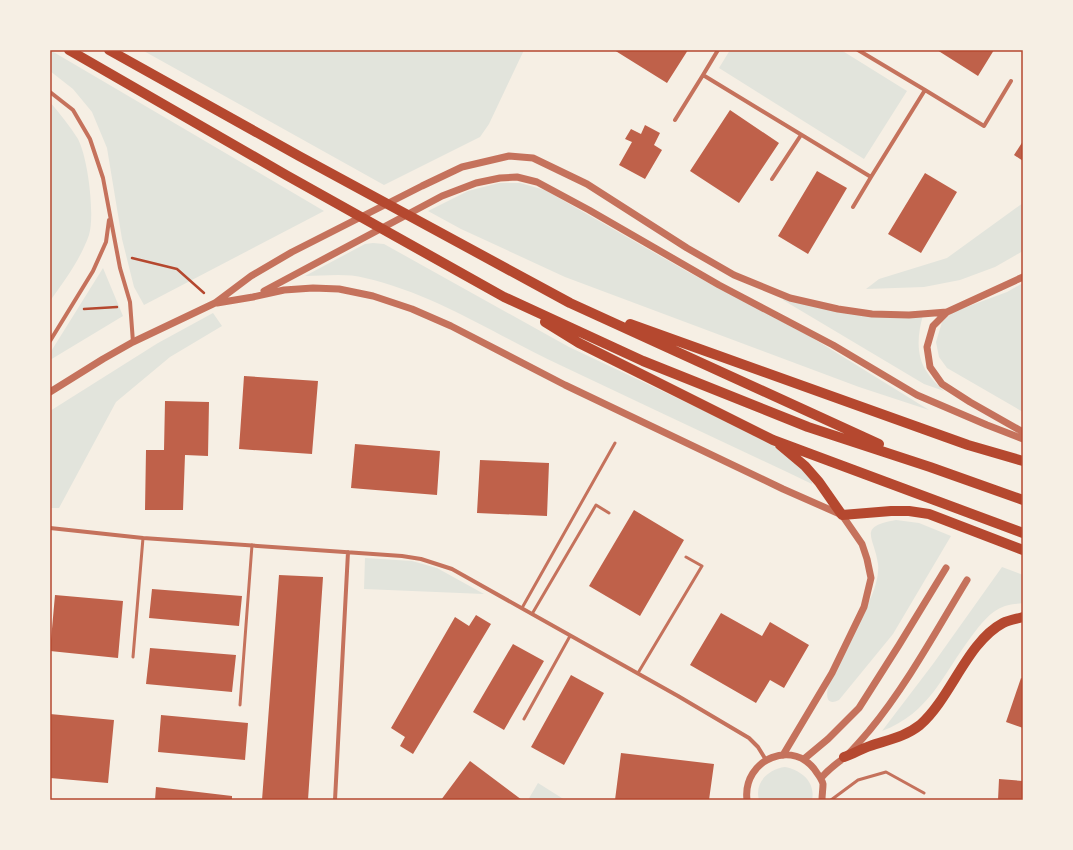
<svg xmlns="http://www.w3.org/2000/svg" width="1073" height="850" font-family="Manrope,sans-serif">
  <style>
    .green { fill: #e2e4dc }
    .building { fill: #bf614a }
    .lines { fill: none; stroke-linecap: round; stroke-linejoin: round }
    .path { stroke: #b5482f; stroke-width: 2.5 }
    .service { stroke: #c5725c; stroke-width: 3 }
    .minor { stroke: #c5725c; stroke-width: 4 }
    .tertiary { stroke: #c5725c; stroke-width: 7 }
    .primary { stroke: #b5482f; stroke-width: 10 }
    .neatline { fill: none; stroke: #b5482f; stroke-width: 1.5 }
  </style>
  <rect width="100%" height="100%" fill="#f6efe4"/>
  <path class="green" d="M50 50 324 211 144 305 134 287 122 239 107 148 92 112 73 89 50 71Z
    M142 50H524L489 124 480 137 384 185Z
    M730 50H841L907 91 864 159 719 68Z
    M50 102C60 114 70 126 78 139 88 158 95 215 89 235 80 260 65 280 50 301Z
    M499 183H520L545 190 688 272 811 337 929 410 859 387 565 277 461 229 428 211 468 191Z
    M1023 203V251L995 267 960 280 924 287 866 289 879 279 947 258Z
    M373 243 384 244 569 347 777 445 808 474 812 482V484C728 444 644 405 560 365 496 335 435 294 365 278 346 273 324 276 305 276L365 244Z
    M103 268 123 316 50 360V353Z
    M1023 283V412L947 368 939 357 936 342 942 322 953 312 1007 292Z
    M784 298 853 314 923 315C918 333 915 355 927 372 931 379 938 385 944 391L924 384 783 300Z
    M213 313 222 326 170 357 116 402 59 508H50V411L158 343Z
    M896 520 919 523 951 536 893 634 839 700C825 707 826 693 829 684L872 595C876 585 879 574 878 564 874 536 857 527 896 520Z
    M365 558 412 561 437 568 484 594 364 589Z
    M1002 567 1023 575V603C1017 604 1010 604 1005 606 990 611 980 625 971 637 943 674 930 713 882 731L933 664Z
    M785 767C801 770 816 782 812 800H759C754 782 769 769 785 767Z
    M538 783 565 800H528Z"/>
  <path class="building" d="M614 50H688L667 83Z
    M937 50H994L978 76Z
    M730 110 779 143 739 203 690 171Z
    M645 125 660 133 654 145 662 150 645 179 619 165 632 142 625 139 631 129 641 134Z
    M1023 141V161L1014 155Z
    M817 171 847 188 808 254 778 236Z
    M925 173 957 192 921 253 888 234Z
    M244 376 318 381 312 454 239 449Z
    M165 401 209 402 208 456 185 455 183 510H145L146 450H164Z
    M355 444 440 451 437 495 351 488Z
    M480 460 549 463 547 516 477 513Z
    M634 510 684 540 640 616 589 586Z
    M279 575 323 577 308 800H262Z
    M152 589 242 596 239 626 149 618Z
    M55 595 123 601 118 658 50 651Z
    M721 613 762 636 770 622 809 645 784 688 770 680 756 703 690 665Z
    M476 615 491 624 413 754 400 746 405 737 391 728 455 617 469 626Z
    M513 644 544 661 504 730 473 712Z
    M150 648 236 655 232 692 146 684Z
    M571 675 604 693 564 765 531 747Z
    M1021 678 1023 679V728L1006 722Z
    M50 714 114 720 108 783 50 778Z
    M161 715 248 723 245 760 158 752Z
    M621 753 714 764 709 800H615Z
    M470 761 522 800H441Z
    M999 779 1023 781V800H998Z
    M156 787 232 796V800H155Z"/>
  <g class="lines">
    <path class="path" d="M132 258 177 269 204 293
      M84 309 117 307"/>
    <path class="service" d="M522 608 615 443
      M532 614 596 505 609 513
      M133 657 143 538
      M638 673 702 566 686 557
      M240 705 252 545
      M524 719 570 636
      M831 800 858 780 886 772 924 793"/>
    <path class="minor" d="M718 50 703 75 871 177 925 90 858 50
      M925 90 984 126 1011 81
      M50 92 73 110 90 139 103 178 120 268 130 302 133 342
      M675 120 703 75
      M772 179 801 135
      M853 207 871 177
      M50 341 93 271 106 242 109 220
      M50 528 143 538 402 556 421 559 452 569 678 696 749 738 758 747 766 760
      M335 800 348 552"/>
    <path class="tertiary" d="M264 291 442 196 476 183 500 178 517 177 537 182 589 210 719 285 833 345 917 395 987 425 1023 439
      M217 303 253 297 284 290 313 288 339 289 373 296 412 309 451 326 565 385 783 489 842 515 862 544 867 559 871 578 864 607 832 673 783 755
      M947 312 933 326 927 347 930 367 942 384 970 402 1023 432
      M50 392 103 359 133 342 215 303 251 276 292 252 422 186 462 167 509 156 533 158 587 184 687 248 734 275 790 298 838 309 872 314 909 315 947 312 1023 277
      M804 759 828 739 859 708 899 645 946 568
      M821 778C829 769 834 765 844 758 852 751 861 740 869 731 907 685 936 631 967 580
      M747 800C742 759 795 737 817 773 820 777 822 780 823 784 823 789 822 795 822 800"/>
    <path class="primary" d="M69 50 286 175 504 297 643 361 808 427 930 467 1023 500
      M109 50 299 156 570 303 879 444
      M545 322 579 343 773 440 1023 533
      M630 324 968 445 1023 461
      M780 445 805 466 819 482 842 515 891 511H909L929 514 1023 550
      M844 757C853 754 861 749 870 746 887 740 905 737 920 725 951 698 967 642 1003 623 1009 620 1016 619 1023 617"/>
  </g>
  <rect width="1073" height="850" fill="none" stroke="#f6efe4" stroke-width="102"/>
  <rect x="51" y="51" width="971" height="748" class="neatline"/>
</svg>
